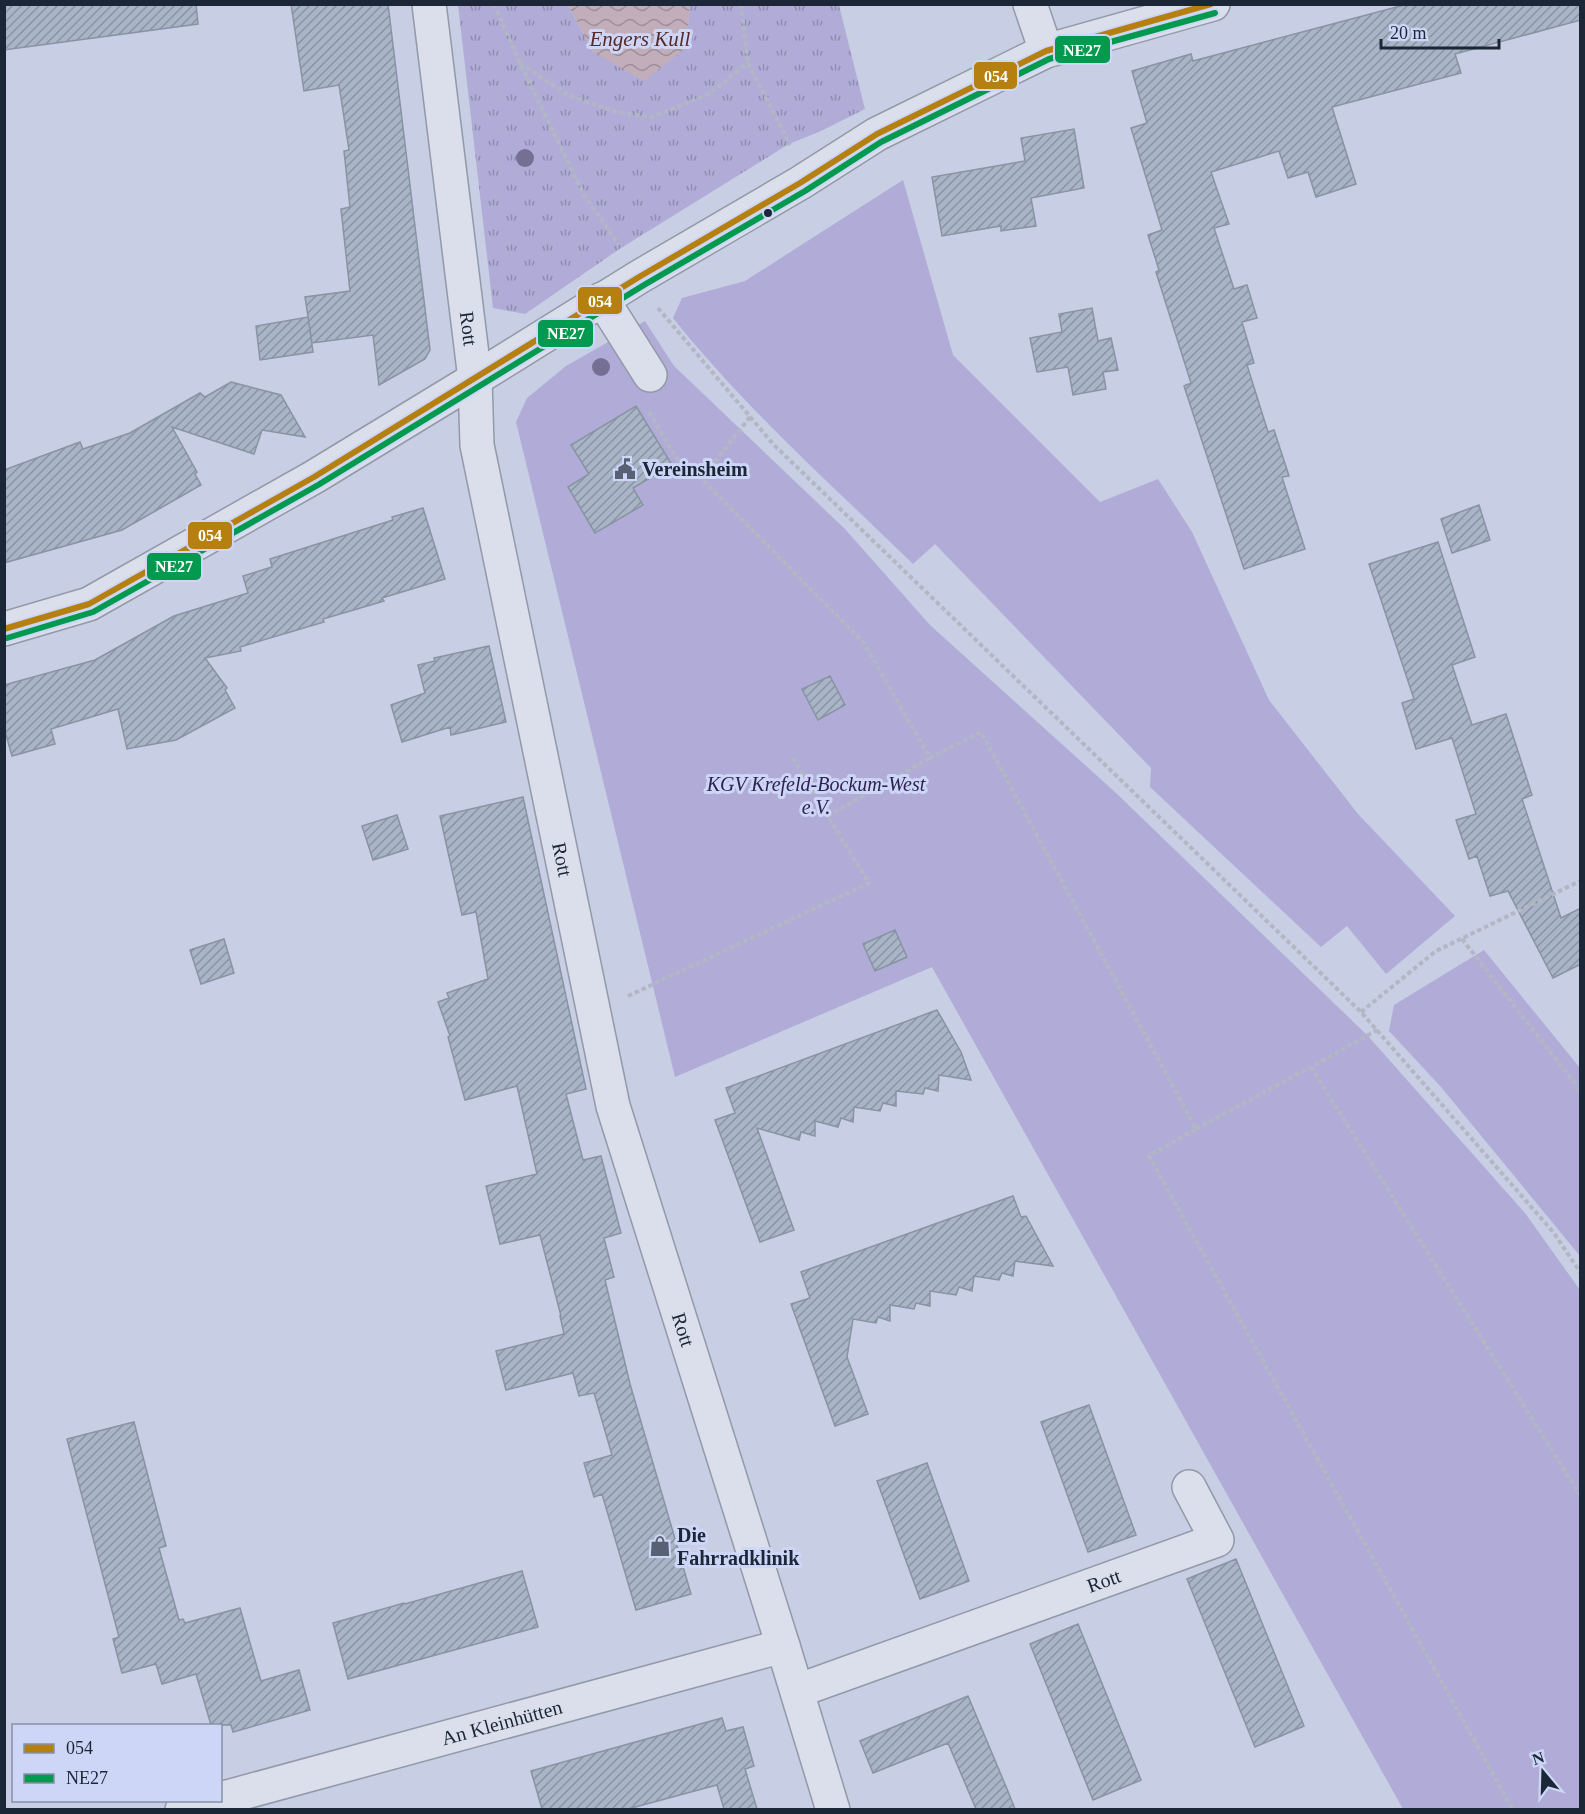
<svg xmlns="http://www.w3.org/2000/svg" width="1585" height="1814" font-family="Georgia,serif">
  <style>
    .green { fill: #b0acd7 }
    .park { fill: url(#park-tufts) }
    .water { fill: url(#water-waves) }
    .building { fill: url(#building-hatch); stroke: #8893a4; stroke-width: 1.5 }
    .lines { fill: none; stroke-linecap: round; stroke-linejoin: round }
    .minor-casing { stroke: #9299a8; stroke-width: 36 }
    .path { stroke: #b2b7c3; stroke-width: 4; stroke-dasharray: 4.5 3; stroke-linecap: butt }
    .minor { stroke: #dbdeeb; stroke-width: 33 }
    .bus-1-casing { stroke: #cdd6f6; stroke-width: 10 }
    .bus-2-casing { stroke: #cdd6f6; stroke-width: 10 }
    .bus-1 { stroke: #b58010; stroke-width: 6 }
    .bus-2 { stroke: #03994e; stroke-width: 6 }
    .tree { fill: #756f94 }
    .bus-dot { fill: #1b2736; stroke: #cdd6f6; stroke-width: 2 }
    .labels { text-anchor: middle; stroke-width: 6; stroke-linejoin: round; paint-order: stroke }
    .street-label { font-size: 20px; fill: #1b2736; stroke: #cdd6f6 }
    .poi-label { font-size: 20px; font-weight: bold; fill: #1b2736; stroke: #cdd6f6; text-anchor: start }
    .park-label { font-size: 20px; font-style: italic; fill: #312153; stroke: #cdd6f6 }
    .water-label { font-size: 21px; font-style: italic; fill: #572a29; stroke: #cdd6f6 }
    .line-badge { stroke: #cdd6f6; stroke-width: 2 }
    .badge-label { font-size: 16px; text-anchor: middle; font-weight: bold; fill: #fff }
  </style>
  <defs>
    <pattern id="park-tufts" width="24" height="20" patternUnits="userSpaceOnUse" patternTransform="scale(1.5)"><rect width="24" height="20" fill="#b0acd7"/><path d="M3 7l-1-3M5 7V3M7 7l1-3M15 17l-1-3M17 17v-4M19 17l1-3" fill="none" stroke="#8e8caf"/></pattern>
    <pattern id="water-waves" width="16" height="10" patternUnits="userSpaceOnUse" patternTransform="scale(1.5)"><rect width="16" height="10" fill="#c2aeba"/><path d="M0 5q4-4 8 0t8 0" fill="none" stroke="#9d8e98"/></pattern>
    <pattern id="building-hatch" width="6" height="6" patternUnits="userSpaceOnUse" patternTransform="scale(1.5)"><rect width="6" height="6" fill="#a9b5c7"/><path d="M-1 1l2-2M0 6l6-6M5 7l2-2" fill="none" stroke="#8993a2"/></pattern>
  </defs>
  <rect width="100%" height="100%" fill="#c8cee4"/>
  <path class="green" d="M903 180 953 355 1100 502 1158 479 1192 532 1269 700 1358 814 1455 916 1386 974 1347 926 1321 947 1150 787 1151 768 935 544 913 564C831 484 744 407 673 318L682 298 745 281Z
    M645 321 674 366 845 529 930 625 1116 793 1368 1036 1525 1213 1580 1290V1809H1403L932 967 675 1077 516 422 527 398 566 366Z
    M1484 950 1580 1068V1256L1441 1087 1389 1031 1394 1005Z"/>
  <path class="park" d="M458 5H568L593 52 686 48 690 5H839L865 109 821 131 789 144 621 248 525 314 493 308Z"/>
  <path class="water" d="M568 5H690L686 48 644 81 593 52Z"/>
  <path class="building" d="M4 4H196L198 24 4 50Z
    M291 4H388L430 350 425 359 379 385 373 335 312 343 305 297 350 291 341 209 350 207 344 151 349 150 339 85 304 91Z
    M1408 4H1581V20L1455 54 1461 73 1332 107 1356 184 1316 197 1308 172 1288 178 1279 151 1211 172 1229 224 1214 228 1234 289 1247 285 1257 318 1242 322 1254 363 1247 365 1268 432 1274 430 1289 476 1282 477 1305 549 1244 569 1184 386 1191 383 1156 272 1159 270 1148 235 1162 230 1131 128 1147 123 1132 71 1191 54 1193 61Z
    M1074 129 1084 188 1031 198 1036 226 1001 231V226L942 236 932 177 1025 161 1021 138Z
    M1092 308 1098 341 1111 338 1118 370 1103 372 1106 389 1073 395 1068 367 1037 372 1030 338 1062 332 1059 314Z
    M308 317 313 352 260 360 256 326Z
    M231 382 281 395 305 437 262 430 254 454 172 427 197 472 195 474 201 485 122 530 4 563V470L80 442 83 449 130 433 200 393 205 397Z
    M636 406 672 465 633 488 643 505 595 533 568 487 589 474 571 445Z
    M1479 505 1490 540 1452 553 1441 519Z
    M423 508 445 579 382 598 384 601 323 619 324 622 240 647 241 651 205 658 227 688 225 690 235 708 176 740 127 749 118 709 51 729 55 744 12 756 4 728V685L95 660 174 616 248 593 243 576 272 567 270 559 393 520 392 517Z
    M1438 542 1475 657 1452 665 1472 725 1506 714 1532 795 1522 799 1561 918 1581 908V964L1553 978 1508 891 1490 896 1477 856 1469 859 1456 820 1476 814 1452 738 1416 749 1402 703 1414 699 1369 564Z
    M489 646 506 722 451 735 450 727 402 742 391 705 425 693 418 665 435 661 434 658Z
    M830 676 845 705 818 720 802 689Z
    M523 797 586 1089 566 1094 583 1160 601 1156 621 1233 604 1238 614 1277 605 1280 630 1384 691 1594 636 1610 602 1494 594 1497 584 1463 612 1455 594 1393 579 1396 573 1373 506 1390 496 1351 564 1334 560 1316H561L540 1235 500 1244 486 1186 537 1174 517 1086 465 1100 448 1037 450 1036 438 1002 449 998 447 993 488 979 476 912 462 915 440 816Z
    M397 815 408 849 373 860 362 826Z
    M895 930 907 957 875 971 863 944Z
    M224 939 234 973 201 984 190 950Z
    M937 1010 961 1052 971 1080 939 1075 938 1091 925 1088 923 1094 896 1091V1106L883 1103 880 1111 854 1107 853 1122 841 1118 838 1127 815 1121V1136L801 1132 799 1140 757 1128 794 1230 760 1242 715 1120 735 1113 726 1088Z
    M1013 1196 1021 1217 1026 1216 1053 1266 1015 1261 1013 1276 1002 1273 999 1280 974 1276 972 1291 959 1287 956 1295 930 1291V1306L916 1303 914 1309 890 1305V1321L878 1317 876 1323 853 1319 847 1357 868 1414 835 1426 791 1304 810 1298 801 1272Z
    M1089 1405 1136 1535 1088 1552 1041 1422Z
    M134 1422 166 1546 159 1548 179 1620 183 1619 185 1623 240 1608 261 1681 299 1670 310 1710 233 1732 231 1725H211L196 1674 162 1684 156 1664 122 1673 113 1639 119 1637 67 1439Z
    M927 1463 969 1581 920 1599 877 1481Z
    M1236 1559 1304 1726 1255 1747 1187 1579Z
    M522 1571 538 1627 348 1679 333 1623 404 1603 405 1604Z
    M1078 1624 1141 1780 1093 1800 1030 1644Z
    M968 1696 1007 1789 1015 1809H976L948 1743 873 1773 860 1741Z
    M722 1718 726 1731 743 1727 754 1766 745 1769 757 1809H724L717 1785 628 1809H542L531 1771Z"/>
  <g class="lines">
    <defs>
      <g id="minor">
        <path id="s1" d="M429 4 475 379 477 445 613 1106 783 1646 833 1810"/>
        <path d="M1030 4 1046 51"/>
        <path d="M602 299 650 375"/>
        <path d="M4 629 89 604 314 477 475 379 639 277 800 183 877 134 1046 51 1213 4"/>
        <path id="s2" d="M797 1691 1217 1540 1189 1487"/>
        <path id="s3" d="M220 1799 783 1646"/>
        <path d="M182 1810 215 1800"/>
      </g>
    </defs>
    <use href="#minor" class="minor-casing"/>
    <path class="path" d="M494 4 520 63 583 193 619 245
      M741 4 748 63 790 145
      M520 63 566 94 616 112 652 117 709 94 748 63
      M658 308 774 445 1361 1012 1554 1233 1580 1272
      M649 412 680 464 694 473 701 479
      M750 417 701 479 864 643 930 758 981 732 1196 1129 1149 1156 1513 1810
      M793 758 828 816 930 758
      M1462 939 1580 1090
      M628 996 869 883 828 816
      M1361 1012 1436 951 1580 881
      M1311 1067 1580 1495
      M1196 1129 1311 1067 1377 1030"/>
    <use href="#minor" class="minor"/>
    <defs>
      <path id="bus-1" d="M4 629 89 604 314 477 639 277 800 183 877 134 1046 51 1211 4"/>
      <path id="bus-2" d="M7 638 93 612 318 485 644 285 805 191 881 142 1049 59 1215 13"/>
    </defs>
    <use href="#bus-1" class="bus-1-casing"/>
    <use href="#bus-2" class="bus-2-casing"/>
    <use href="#bus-1" class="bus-1"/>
    <use href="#bus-2" class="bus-2"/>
  </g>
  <g class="tree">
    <circle cx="525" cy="158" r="9"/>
    <circle cx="601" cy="367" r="9"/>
  </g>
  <defs>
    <symbol id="civic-bare" viewBox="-9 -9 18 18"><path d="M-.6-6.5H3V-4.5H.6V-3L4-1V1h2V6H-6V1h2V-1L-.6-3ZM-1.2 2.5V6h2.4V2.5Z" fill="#586173" stroke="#cdd6f6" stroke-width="2.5" paint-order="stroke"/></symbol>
    <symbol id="shop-bare" viewBox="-9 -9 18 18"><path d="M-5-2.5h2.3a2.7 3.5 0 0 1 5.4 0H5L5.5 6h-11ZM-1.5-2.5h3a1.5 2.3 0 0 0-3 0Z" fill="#586173" stroke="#cdd6f6" stroke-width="2.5" paint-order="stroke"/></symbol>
  </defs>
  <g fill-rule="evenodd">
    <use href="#civic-bare" x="610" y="454" width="30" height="30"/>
    <use href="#shop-bare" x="645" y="1531" width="30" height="30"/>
  </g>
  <circle class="bus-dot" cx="768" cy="213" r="5"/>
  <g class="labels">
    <g class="street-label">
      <text dy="7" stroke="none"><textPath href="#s1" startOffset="327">Rott</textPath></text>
      <text dy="7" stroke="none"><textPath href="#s1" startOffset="867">Rott</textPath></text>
      <text dy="7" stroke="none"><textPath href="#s1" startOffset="1353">Rott</textPath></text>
      <text dy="7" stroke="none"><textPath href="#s2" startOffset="326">Rott</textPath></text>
      <text dy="7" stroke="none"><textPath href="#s3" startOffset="292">An Kleinhütten</textPath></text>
    </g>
    <g class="poi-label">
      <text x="642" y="476">Vereinsheim</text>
      <text x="677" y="1542">Die<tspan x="677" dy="23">Fahrradklinik</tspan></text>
    </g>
    <g class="park-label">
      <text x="816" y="791">KGV Krefeld-Bockum-West<tspan x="816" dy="23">e.V.</tspan></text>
    </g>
    <g class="water-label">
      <text x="640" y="46">Engers Kull</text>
    </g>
  </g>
  <g class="line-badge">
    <rect x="1054" y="35" width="57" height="29" rx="6" fill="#03994e"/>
    <rect x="973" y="61" width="45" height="29" rx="6" fill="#b58010"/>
    <rect x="577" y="286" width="46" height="29" rx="6" fill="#b58010"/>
    <rect x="537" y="319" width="57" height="29" rx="6" fill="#03994e"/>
    <rect x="187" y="521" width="46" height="29" rx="6" fill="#b58010"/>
    <rect x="146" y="552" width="56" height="29" rx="6" fill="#03994e"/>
  </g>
  <g class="badge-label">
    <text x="1082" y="56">NE27</text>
    <text x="996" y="82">054</text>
    <text x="600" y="307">054</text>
    <text x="566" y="339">NE27</text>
    <text x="210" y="541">054</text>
    <text x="174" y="572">NE27</text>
  </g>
  <rect width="1585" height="1814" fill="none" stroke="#1b2736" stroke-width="12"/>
  <rect x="12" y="1724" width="210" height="78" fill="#cdd6f6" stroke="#8690a9" stroke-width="1.5"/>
  <rect x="24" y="1744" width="30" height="9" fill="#b58010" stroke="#8690a9" stroke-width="1.5"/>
  <text x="66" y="1754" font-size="18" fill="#1b2736">054</text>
  <rect x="24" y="1774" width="30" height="9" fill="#03994e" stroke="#8690a9" stroke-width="1.5"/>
  <text x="66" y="1784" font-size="18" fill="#1b2736">NE27</text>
  <g transform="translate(1543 1772) rotate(341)" stroke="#cdd6f6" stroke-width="4.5" paint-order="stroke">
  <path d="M0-4.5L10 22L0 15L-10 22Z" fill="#1b2736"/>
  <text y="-9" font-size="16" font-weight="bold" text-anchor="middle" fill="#1b2736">N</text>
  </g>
  <path d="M1381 39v9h118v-9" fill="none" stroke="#1b2736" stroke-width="3"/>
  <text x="1390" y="39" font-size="18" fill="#1b2736" stroke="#cdd6f6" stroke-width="4.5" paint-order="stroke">20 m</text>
</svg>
